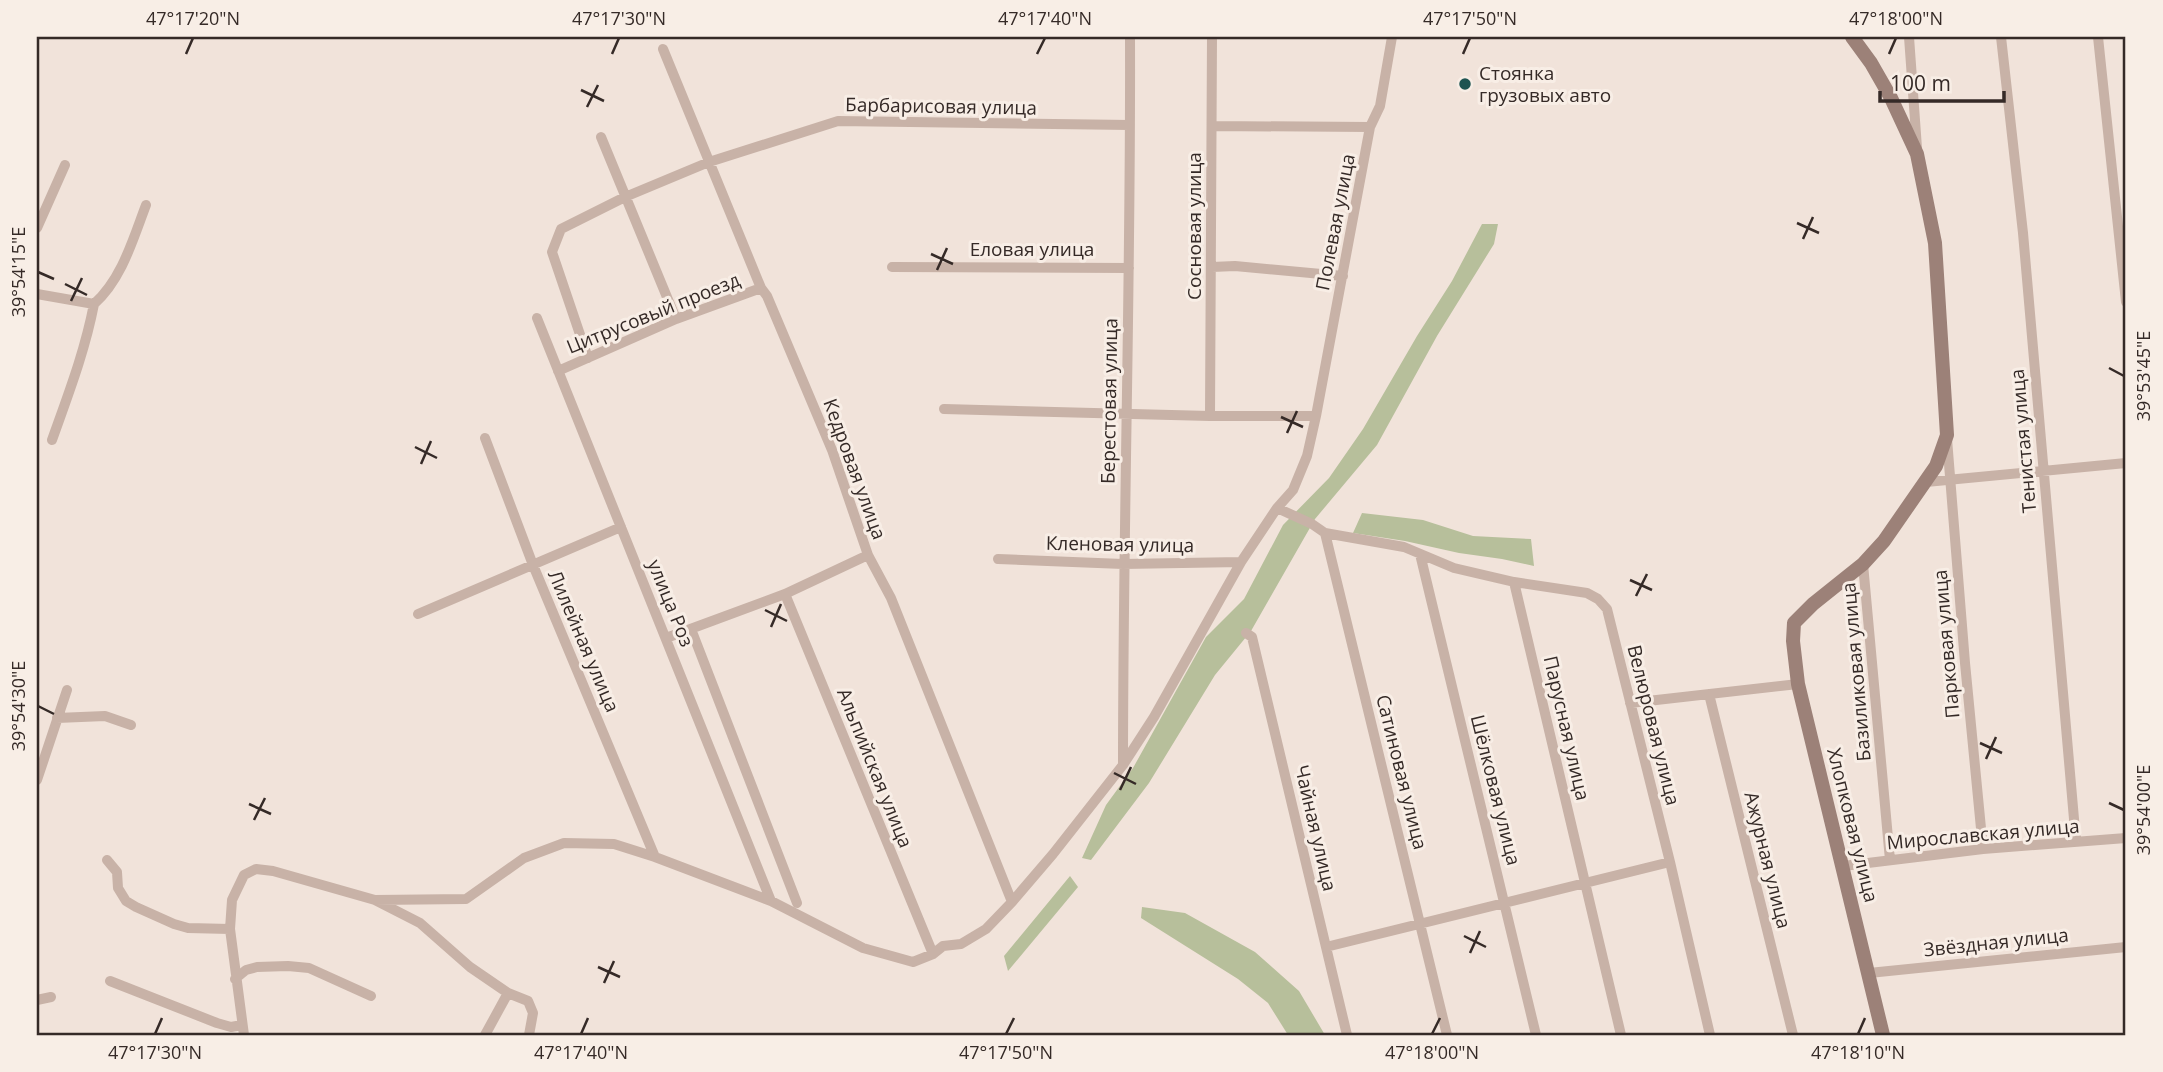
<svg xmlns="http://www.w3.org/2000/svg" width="2163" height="1072" font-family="'Open Sans',sans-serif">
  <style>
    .green { fill: #b7bf9b }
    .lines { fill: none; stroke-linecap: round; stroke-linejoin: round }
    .street { stroke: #c8b2a7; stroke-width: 10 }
    .secondary { stroke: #9c8178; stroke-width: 14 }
    .ticks { fill: none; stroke: #352a27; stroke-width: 2.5 }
    .poi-dot { fill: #1e5451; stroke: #f8eee6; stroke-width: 2.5 }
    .labels { text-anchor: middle; stroke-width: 6; stroke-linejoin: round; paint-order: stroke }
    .poi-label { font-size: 19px; fill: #352a27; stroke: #f8eee6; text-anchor: start }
    .street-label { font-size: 19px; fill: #352a27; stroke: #f8eee6 }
    .neatline { fill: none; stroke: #352a27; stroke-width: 2.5 }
    .ticks-label { font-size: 18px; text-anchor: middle; fill: #352a27 }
  </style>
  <rect width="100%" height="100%" fill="#f1e3da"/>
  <path class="green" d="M1482 224H1498L1494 244 1437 336 1377 445 1315 519 1251 631 1215 675 1149 783 1091 860 1082 858 1106 805 1133 768 1206 637 1244 599 1283 525 1329 478 1363 429 1417 336 1452 281Z
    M1362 513 1423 520 1473 536 1531 539 1534 566 1502 559 1459 553 1405 541 1353 533Z
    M1070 876 1078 887 1008 971 1004 956Z
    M1142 907 1185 913 1255 952 1299 991 1325 1035H1288L1268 1003 1238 979 1141 918Z"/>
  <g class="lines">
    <path class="street" d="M1909 37 1917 148
      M2001 37 2023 233 2076 842
      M2098 37 2126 302
      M663 49 761 288 767 296 832 450 868 555 891 598 1012 902
      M1212 126 1370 127
      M601 137 676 319
      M37 228 65 165
      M892 267 1129 268
      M1212 267 1235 266 1343 276
      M37 294 94 304
      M94 304C122 279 133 239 146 205
      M537 318 771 901
      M588 358 552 252 561 229 625 197 709 162 838 121 1130 125
      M558 371 676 319 761 288
      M944 409 1210 416H1316
      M1210 416 1212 37
      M485 438 533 565 655 857
      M1947 439 1965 663 1983 849
      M52 440C68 395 85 351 94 304
      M1926 482 2126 463
      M1277 508 1312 524 1325 533 1447 1035
      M1325 533 1404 547 1454 568 1514 582 1587 593 1598 599 1607 609 1670 862 1710 1035
      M1420 554 1536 1035
      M998 559 1123 564 1241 562
      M1863 564 1890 860
      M1514 582 1621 1035
      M785 594 933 954
      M418 614 621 527
      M691 629 797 903
      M1246 633 1252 637 1347 1035
      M666 638 785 594 868 555
      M1709 694 1793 1035
      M1630 703 1798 684
      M57 718 105 716 131 725
      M1123 765C1123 522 1131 279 1130 37
      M37 780 67 690
      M107 860 117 872 118 888 126 901 136 907 174 924 188 928 230 929
      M1843 866 1983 849 2126 838
      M375 900 466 899 524 858 564 843 614 844 655 857 771 901 863 948 913 962 933 954 943 946 961 944 986 929 1012 902 1053 854 1123 765 1154 717 1241 562 1277 508 1293 490 1307 456 1316 416 1370 127 1380 106 1392 37
      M1326 947 1670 862
      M1869 973 2126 947
      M235 979 246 970 257 967 288 966 309 968 371 996
      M110 981 217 1023 231 1027 242 1025
      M37 1000 51 997
      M244 1035 230 929 232 900 244 875 256 869 273 871 375 900 420 923 470 967 508 993 528 1001 533 1013 529 1035
      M485 1035 508 993"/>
    <path class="secondary" d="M1852 37 1871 63 1891 98 1917 154 1935 243 1947 435 1936 466 1884 541 1863 564 1813 604 1794 623 1793 641 1798 684 1883 1035"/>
  </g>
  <path class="ticks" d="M186 54 193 38M612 54 619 38M1037 54 1045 38M1463 54 1470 38M1889 54 1896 38M581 90 604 101M587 107 598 85M1797 223 1819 233M1803 239 1813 217M931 254 953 264M937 270 947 248M38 272 54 279M65 284 87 295M71 301 82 278M2109 368 2124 376M1281 417 1303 427M1287 433 1297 411M415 447 437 458M421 464 431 441M1630 580 1652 590M1636 596 1647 574M765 610 787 621M771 627 781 604M38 706 54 714M1980 743 2002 753M1986 759 1996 737M1114 773 1136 784M1120 790 1131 767M2109 803 2124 810M249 804 271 814M254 820 265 798M1464 936 1486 947M1470 953 1480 931M598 967 620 977M604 983 614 961M155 1034 162 1018M581 1034 588 1018M1006 1034 1014 1018M1432 1034 1440 1018M1858 1034 1865 1018"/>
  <circle class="poi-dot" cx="1465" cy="84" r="7"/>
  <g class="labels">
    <g class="poi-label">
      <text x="1479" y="80">Стоянка<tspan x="1479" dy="22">грузовых авто</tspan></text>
    </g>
    <g class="street-label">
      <text transform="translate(941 106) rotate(1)" y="7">Барбарисовая улица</text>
      <text transform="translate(1335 222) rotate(-79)" y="7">Полевая улица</text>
      <text transform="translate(1194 226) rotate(-90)" y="7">Сосновая улица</text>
      <text x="1032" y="256">Еловая улица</text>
      <text transform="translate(653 313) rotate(-22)" y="7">Цитрусовый проезд</text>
      <text transform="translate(1109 401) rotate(-89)" y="7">Берестовая улица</text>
      <text transform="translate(2023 441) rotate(-95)" y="7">Тенистая улица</text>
      <text transform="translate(855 469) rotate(70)" y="7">Кедровая улица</text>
      <text transform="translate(1120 544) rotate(1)" y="7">Кленовая улица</text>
      <text transform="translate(671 603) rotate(68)" y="7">улица Роз</text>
      <text transform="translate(584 641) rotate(67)" y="7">Лилейная улица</text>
      <text transform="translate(1946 644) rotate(-95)" y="7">Парковая улица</text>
      <text transform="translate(1856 672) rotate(-95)" y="7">Базиликовая улица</text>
      <text transform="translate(1654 725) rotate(76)" y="7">Велюровая улица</text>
      <text transform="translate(1567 728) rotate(77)" y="7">Парусная улица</text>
      <text transform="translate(875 768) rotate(68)" y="7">Альпийская улица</text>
      <text transform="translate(1402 772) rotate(76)" y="7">Сатиновая улица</text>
      <text transform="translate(1496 790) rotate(76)" y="7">Шёлковая улица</text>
      <text transform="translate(1853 825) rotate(76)" y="7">Хлопковая улица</text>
      <text transform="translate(1316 828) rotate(77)" y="7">Чайная улица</text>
      <text transform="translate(1983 834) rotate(-5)" y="7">Мирославская улица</text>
      <text transform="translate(1768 860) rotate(76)" y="7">Ажурная улица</text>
      <text transform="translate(1996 942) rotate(-6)" y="7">Звёздная улица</text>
    </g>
  </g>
  <rect width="2163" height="1072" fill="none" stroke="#f8eee6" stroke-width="77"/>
  <path d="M1880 91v10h124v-10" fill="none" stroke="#352a27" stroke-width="3.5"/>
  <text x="1890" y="91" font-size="21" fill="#352a27" stroke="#f8eee6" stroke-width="5" paint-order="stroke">100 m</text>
  <rect x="38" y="38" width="2086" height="996" class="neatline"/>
  <g class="ticks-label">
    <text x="193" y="25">47°17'20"N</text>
    <text x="619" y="25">47°17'30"N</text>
    <text x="1045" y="25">47°17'40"N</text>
    <text x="1470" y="25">47°17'50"N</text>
    <text x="1896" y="25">47°18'00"N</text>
    <text transform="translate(19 272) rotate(-90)" y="6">39°54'15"E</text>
    <text transform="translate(2144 376) rotate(-90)" y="6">39°53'45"E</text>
    <text transform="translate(19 706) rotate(-90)" y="6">39°54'30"E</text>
    <text transform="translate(2144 810) rotate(-90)" y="6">39°54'00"E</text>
    <text x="155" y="1059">47°17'30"N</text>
    <text x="581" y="1059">47°17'40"N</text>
    <text x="1006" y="1059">47°17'50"N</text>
    <text x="1432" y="1059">47°18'00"N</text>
    <text x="1858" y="1059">47°18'10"N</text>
  </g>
</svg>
